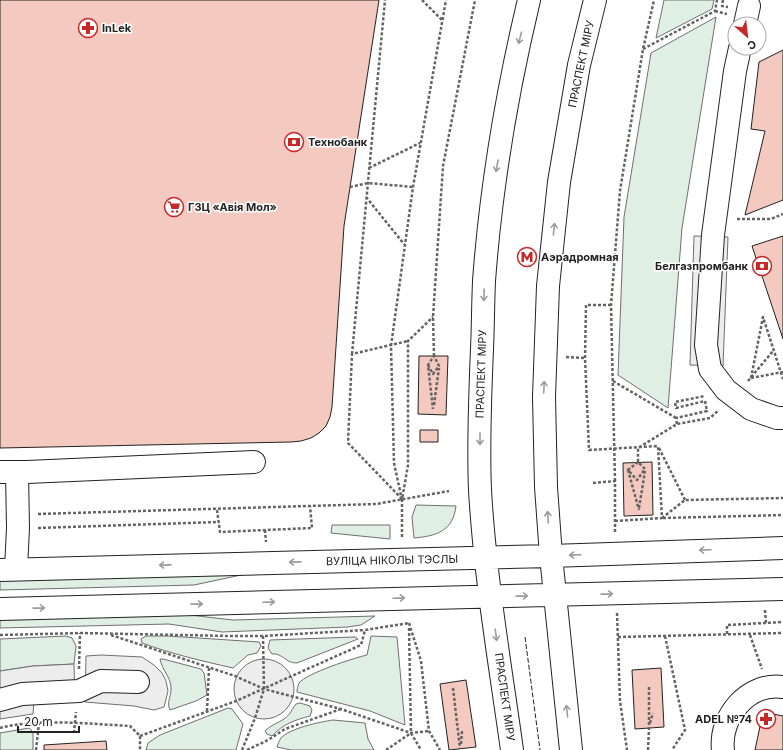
<svg xmlns="http://www.w3.org/2000/svg" width="783" height="750" font-family="Inter,sans-serif">
  <style>
    .green { fill: #e0efe3; stroke: #6f6f6f }
    .parking { fill: #ededed; stroke: #6f6f6f }
    .building { fill: #f3c9c0; stroke: #222 }
    .lines { fill: none; stroke-linecap: round; stroke-linejoin: round }
    .minor-casing { stroke: #222; stroke-width: 24 }
    .major-casing { stroke: #222; stroke-width: 24 }
    .path { stroke: #646464; stroke-width: 2.5; stroke-dasharray: 3 2; stroke-linecap: butt }
    .minor { stroke: #fff; stroke-width: 22 }
    .major { stroke: #fff; stroke-width: 22 }
    .fence { stroke: #222; stroke-width: 1; stroke-dasharray: 5 2; stroke-linecap: butt }
    .oneway { stroke: #9c9c9c }
    .labels { text-anchor: middle; stroke-width: 3; stroke-linejoin: round; paint-order: stroke }
    .poi-label { font-size: 11px; font-weight: bold; fill: #222; stroke: #fff; text-anchor: start }
    .street-label { font-size: 11px; fill: #222; stroke: #fff }
  </style>
  <rect width="100%" height="100%" fill="#fff"/>
  <path class="green" d="M664 0H714L712 9 656 38Z
    M716 17 682 228 668 408 618 375 624 217 651 53Z
    M416 505 456 506C453 531 437 536 414 538L412 517Z
    M332 525H390V539L331 533Z
    M246 574 194 585 0 590V576Z
    M172 613 233 620 375 616 361 625 348 627 222 632 169 624 0 628V618Z
    M66 636 72 638 76 646 74 664 33 666 0 671V639Z
    M146 636H168L259 642 261 646 257 653 248 655 233 668C202 661 172 654 142 643L141 639Z
    M371 636 397 637 405 725 370 711 297 692C297 689 298 686 299 683 307 673 354 658 367 655Z
    M355 637 358 639 297 663C294 663 289 662 287 660 282 657 278 653 272 654L268 648 270 640Z
    M160 659H163L201 669 204 673 207 695 196 701 170 710C166 702 172 695 171 687 170 676 162 670 160 659Z
    M300 703 310 706 312 710 310 716C295 720 283 724 272 736L267 734 265 731C271 725 278 723 284 719 290 715 292 709 296 704Z
    M228 708 232 709 243 724 236 750H146L148 743 160 735Z
    M333 720 365 723 368 739 374 750H291L277 747C278 744 279 741 281 738 290 728 320 722 333 720Z
    M29 728 33 732V750H0V733Z"/>
  <path class="parking" d="M694 236 728 237 723 366 690 365Z
    M101 655 142 657 154 665 162 673 166 681 168 691 164 707 154 710 134 706 85 702 86 656Z
    M234 689a30 30 0 1 1 60 0a30 30 0 1 1-60 0Z
    M74 664 75 700 34 701 33 714 0 719V671L33 666Z"/>
  <path class="building" d="M0 0H379L344 226 332 407 330 417 326 426 319 433 311 438 301 441 291 442 0 448Z
    M783 50V200L745 215 765 131 751 129 759 62Z
    M783 236V339L752 246Z
    M419 356H448L446 415 418 414Z
    M420 430H438V442H420Z
    M652 462 653 515 624 516 623 463Z
    M661 668 664 727 635 729 632 670Z
    M466 680 476 747 449 750 440 684Z
    M763 712 783 716V750H755Z
    M106 741 107 750H44V745Z"/>
  <g class="lines">
    <defs>
      <path id="minor" d="M745 24 749 6
        M740 48 735 71 713 235 706 345 710 369 726 390 751 409 777 418H783
        M0 472H27L254 462
        M16 569 18 528 17 472
        M0 700 22 694 79 691 101 681 138 682
        M723 750C719 717 748 682 783 687"/>
      <path id="major" d="M0 570 551 556 783 548
        M0 609 783 589
        M512 750C500 664 485 577 480 490 478 443 480 396 482 349 483 327 483 304 484 281 491 187 507 92 529 0
        M571 750 551 556 546 487 544 397 548 286 559 182 579 65 595 0"/>
    </defs>
    <use href="#minor" class="minor-casing"/>
    <use href="#major" class="major-casing"/>
    <path class="path" d="M422 0 442 20
      M723 0 722 6 728 7
      M715 11 727 14
      M643 49 715 11 717 0
      M369 168 420 143
      M350 187 368 183 413 187
      M366 197 404 244
      M737 219H771L783 214
      M611 305H586L585 358 589 450 658 446
      M352 354 385 0
      M434 356 433 317 443 166 475 0
      M566 357 585 358
      M428 365 433 374 439 366 434 356 428 365 433 409
      M751 378 763 317 783 379
      M751 378 783 372
      M613 381 676 418
      M748 381 773 351
      M434 405 439 368
      M677 424 676 418 707 411 705 401 676 408 675 402 705 396
      M659 448 685 500
      M638 462 628 470 637 480 645 469 638 462V448L677 424 710 418 719 410
      M628 470 639 510
      M615 481 611 305 620 191 643 49 654 0
      M593 483 615 481V533
      M402 499 348 443 352 354 408 341
      M402 500 394 463 391 346 413 187 446 0
      M639 508 645 471
      M217 510 220 532 312 528 310 506
      M38 514 376 504 449 491
      M662 518 685 500 783 498
      M663 518 783 515
      M615 521 662 518 658 446
      M38 528 219 522
      M265 530 266 542
      M402 537V500L408 465V341L433 317
      M765 610 766 623
      M617 613 620 701 627 750
      M409 623 421 661 429 731 440 750
      M409 628 411 733 421 750
      M727 634V625L783 622
      M0 635 80 633 231 636H263L365 630
      M111 635 235 676 264 689 341 709 411 733 429 731
      M750 635 762 669
      M665 636 685 730 672 750
      M618 637 783 633
      M79 669 80 633
      M453 688 460 749
      M207 711 209 668
      M650 723 653 713
      M0 728C38 718 90 724 130 726L140 736V750
      M74 733 76 712
      M140 736 236 701 361 645 365 630 409 623
      M461 744 462 731
      M36 750 39 723
      M242 750 255 718 264 689 263 636
      M247 750 268 740 285 729 341 709
      M386 750 411 733
      M648 750 649 728V687"/>
    <use href="#minor" class="minor"/>
    <use href="#major" class="major"/>
    <path class="fence" d="M525 637 540 750"/>
  </g>
  <defs><path id="oneway-shaft" d="M-6 0H5M1.5-3L5.5 0L1.5 3" fill="none" stroke-width="1.6" stroke-linecap="round" stroke-linejoin="round"/></defs>
  <g class="oneway">
    <use href="#oneway-shaft" transform="translate(520 38) rotate(104)"/>
    <use href="#oneway-shaft" transform="translate(497 166) rotate(100)"/>
    <use href="#oneway-shaft" transform="translate(554 229) rotate(-84)"/>
    <use href="#oneway-shaft" transform="translate(484 295) rotate(92)"/>
    <use href="#oneway-shaft" transform="translate(544 387) rotate(-87)"/>
    <use href="#oneway-shaft" transform="translate(480 439) rotate(90)"/>
    <use href="#oneway-shaft" transform="translate(548 517) rotate(-94)"/>
    <use href="#oneway-shaft" transform="translate(705 550) rotate(178)"/>
    <use href="#oneway-shaft" transform="translate(575 555) rotate(178)"/>
    <use href="#oneway-shaft" transform="translate(295 562) rotate(179)"/>
    <use href="#oneway-shaft" transform="translate(165 565) rotate(179)"/>
    <use href="#oneway-shaft" transform="translate(607 594) rotate(-1)"/>
    <use href="#oneway-shaft" transform="translate(522 596) rotate(-1)"/>
    <use href="#oneway-shaft" transform="translate(399 598) rotate(-2)"/>
    <use href="#oneway-shaft" transform="translate(269 602) rotate(-2)"/>
    <use href="#oneway-shaft" transform="translate(197 604) rotate(-1)"/>
    <use href="#oneway-shaft" transform="translate(39 608) rotate(-1)"/>
    <use href="#oneway-shaft" transform="translate(496 635) rotate(82)"/>
    <use href="#oneway-shaft" transform="translate(567 711) rotate(-96)"/>
  </g>
  <defs>
    <symbol id="pharmacy-ring" viewBox="-11 -11 22 22"><circle r="9.5" fill="#fff" stroke="#c62828" stroke-width="1.5"/><path d="M-2-6h4v4h4v4h-4v4h-4v-4h-4v-4h4Z" fill="#c62828"/></symbol>
    <symbol id="bank-ring" viewBox="-11 -11 22 22"><circle r="9.5" fill="#fff" stroke="#c62828" stroke-width="1.5"/><path d="M-6-4H6V4H-6ZM0-2.3a2.3 2.3 0 1 0 0 4.6a2.3 2.3 0 1 0 0-4.6Z" fill="#c62828"/></symbol>
    <symbol id="supermarket-ring" viewBox="-11 -11 22 22"><circle r="9.5" fill="#fff" stroke="#c62828" stroke-width="1.5"/><path d="M-6-5.5h2.5l.6 2H6L4.5 2H-2.5L-4.4-4H-6ZM-1.5 3.2a1.3 1.3 0 1 0 .1 0ZM3 3.2a1.3 1.3 0 1 0 .1 0Z" fill="#c62828"/></symbol>
    <symbol id="metro-ring" viewBox="-11 -11 22 22"><circle r="9.5" fill="#fff" stroke="#c62828" stroke-width="1.5"/><path d="M-5.5 5V-5H-3L0 0L3-5H5.5V5H3V-.5L0 4L-3-.5V5Z" fill="#c62828"/></symbol>
  </defs>
  <g fill-rule="evenodd">
    <use href="#pharmacy-ring" x="77" y="17" width="22" height="22"/>
    <use href="#bank-ring" x="283" y="131" width="22" height="22"/>
    <use href="#supermarket-ring" x="163" y="196" width="22" height="22"/>
    <use href="#metro-ring" x="516" y="246" width="22" height="22"/>
    <use href="#bank-ring" x="751" y="255" width="22" height="22"/>
    <use href="#pharmacy-ring" x="755" y="708" width="22" height="22"/>
  </g>
  <g class="labels">
    <g class="poi-label">
      <text x="102" y="32">InLek</text>
      <text x="308" y="146">Технобанк</text>
      <text x="188" y="211">ГЗЦ «Авія Мол»</text>
      <text x="541" y="261">Аэрадромная</text>
      <text x="748" y="270" text-anchor="end">Белгазпромбанк</text>
      <text x="752" y="723" text-anchor="end">ADEL №74</text>
    </g>
    <g class="street-label">
      <text transform="translate(581 64) rotate(-78)" y="4">ПРАСПЕКТ МІРУ</text>
      <text transform="translate(481 374) rotate(-88)" y="4">ПРАСПЕКТ МІРУ</text>
      <text transform="translate(392 560) rotate(-1)" y="4">ВУЛІЦА НІКОЛЫ ТЭСЛЫ</text>
      <text transform="translate(505 697) rotate(82)" y="4">ПРАСПЕКТ МІРУ</text>
    </g>
  </g>
  <g transform="translate(747 36) rotate(152)"><circle r="19" fill="#ffffff" stroke="#a7a7a7"/>
  <path d="M0-3L7 15L0 10L-7 15Z" fill="#c62828"/>
  <text y="-6" font-size="11" font-weight="bold" text-anchor="middle" fill="#222222">С</text>
  </g>
  <path d="M18 726v6h61v-6" fill="none" stroke="#222222" stroke-width="2"/>
  <text x="24" y="726" font-size="12" fill="#222222" stroke="#ffffff" stroke-width="3" paint-order="stroke">20 m</text>
</svg>
